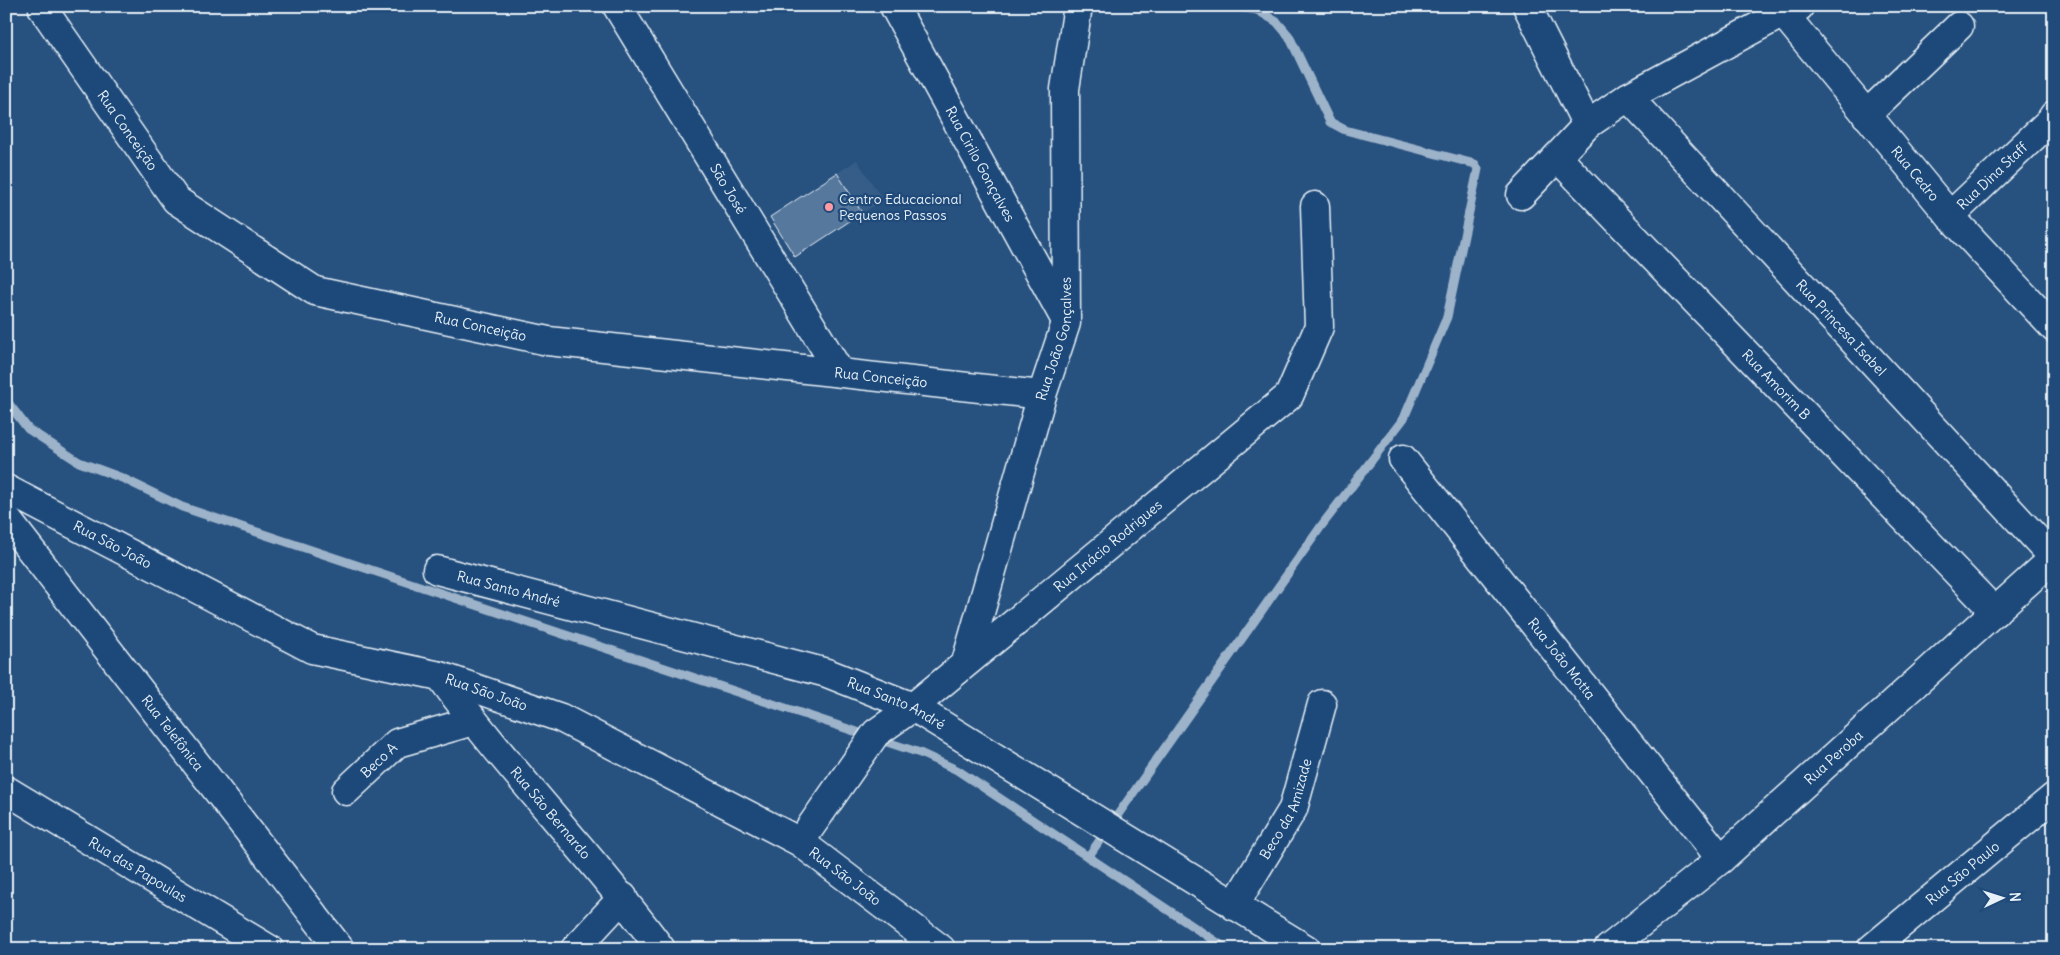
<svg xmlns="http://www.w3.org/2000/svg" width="2060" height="955" font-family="Delius,sans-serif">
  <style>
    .built { fill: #355d88 }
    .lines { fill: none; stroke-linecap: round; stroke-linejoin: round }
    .stream { stroke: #9db3c9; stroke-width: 9 }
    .building { fill: #57789d; stroke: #e8f1f8 }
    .minor-casing { stroke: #e8f1f8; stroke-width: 31 }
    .minor { stroke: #1f4a7a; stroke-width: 28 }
    .poi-dot { fill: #ff9aa2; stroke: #1f4a7a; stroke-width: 2 }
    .labels { text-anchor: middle; stroke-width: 4.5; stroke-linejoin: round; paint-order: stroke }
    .street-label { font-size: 14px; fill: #e8f1f8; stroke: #1f4a7a }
    .poi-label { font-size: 14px; fill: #e8f1f8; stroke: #1f4a7a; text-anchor: start }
  </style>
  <rect width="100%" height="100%" fill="#27517f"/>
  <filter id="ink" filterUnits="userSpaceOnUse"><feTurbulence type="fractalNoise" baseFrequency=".02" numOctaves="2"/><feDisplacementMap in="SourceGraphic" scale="10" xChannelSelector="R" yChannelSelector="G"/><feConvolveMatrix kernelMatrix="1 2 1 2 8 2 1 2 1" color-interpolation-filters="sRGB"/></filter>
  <g filter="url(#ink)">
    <path class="built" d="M857 160 883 200 795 257 770 217Z"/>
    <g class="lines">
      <path class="stream" d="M6 400 28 429 79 462 122 478 182 507 920 753 957 770 1227 949
        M1088 857 1322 525 1404 418 1447 317 1478 169 1475 164 1345 130 1330 122 1289 36 1277 22 1257 10 1232 6"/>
    </g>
    <path class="building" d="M837 173 862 213 795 257 770 217Z"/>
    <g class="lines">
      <defs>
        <g id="minor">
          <path id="s1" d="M617 6 839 371"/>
          <path id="s2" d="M894 6 1065 319"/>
          <path d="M1527 6 1587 125"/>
          <path id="s3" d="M43 9 176 200 315 291 548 341 1042 395"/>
          <path id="s4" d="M1783 13 1950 216 2054 328"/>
          <path id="s5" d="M1628 97 2054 558"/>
          <path d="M1866 115 1959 26"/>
          <path id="s6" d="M1557 157 1995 612"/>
          <path d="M1521 195 1587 125 1628 97 1783 13 1799 7"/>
          <path id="s7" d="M1950 216 2050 121 2054 115"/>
          <path id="s8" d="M1403 459 1721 859"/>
          <path id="s9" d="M6 489 312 649 440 676 561 718 800 842 941 949"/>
          <path id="s10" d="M6 518 340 949"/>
          <path id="s11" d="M437 570 827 673 913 707 1306 949"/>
          <path id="s12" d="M966 662 1042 395 1066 323 1065 89 1078 6"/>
          <path id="s13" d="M440 676C509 771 592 855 661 949"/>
          <path id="s14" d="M6 790 269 949"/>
          <path id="s15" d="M346 791 397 743 473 721"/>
          <path id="s16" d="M800 842 876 733 913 707 1289 396 1319 327 1315 206"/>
          <path id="s17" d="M1234 906 1293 809 1322 704"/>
          <path d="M575 949 623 897"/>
          <path id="s18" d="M1608 949 1721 859 2054 558"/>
          <path id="s19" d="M1871 949 2054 797"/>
        </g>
      </defs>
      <use href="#minor" class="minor-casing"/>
      <use href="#minor" class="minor"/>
    </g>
  </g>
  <circle class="poi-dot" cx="829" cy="207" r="5"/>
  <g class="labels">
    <g class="street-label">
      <text dy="5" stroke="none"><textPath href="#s3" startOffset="148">Rua Conceição</textPath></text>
      <text dy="5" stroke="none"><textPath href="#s2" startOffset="180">Rua Cirilo Gonçalves</textPath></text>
      <text dy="5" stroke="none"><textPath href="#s4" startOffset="208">Rua Cedro</textPath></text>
      <text dy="5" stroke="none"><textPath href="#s7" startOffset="58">Rua Dina Staff</textPath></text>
      <text dy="5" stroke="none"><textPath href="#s1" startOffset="214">São José</textPath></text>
      <text dy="5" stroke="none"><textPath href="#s3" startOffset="568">Rua Conceição</textPath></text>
      <text dy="5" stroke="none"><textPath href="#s5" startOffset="314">Rua Princesa Isabel</textPath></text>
      <text dy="5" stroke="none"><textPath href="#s12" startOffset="336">Rua João Gonçalves</textPath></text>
      <text dy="5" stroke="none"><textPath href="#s3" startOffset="972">Rua Conceição</textPath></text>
      <text dy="5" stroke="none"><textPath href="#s6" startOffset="316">Rua Amorim B</textPath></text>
      <text dy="5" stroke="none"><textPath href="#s9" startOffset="120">Rua São João</textPath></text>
      <text dy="5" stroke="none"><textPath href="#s16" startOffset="431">Rua Inácio Rodrigues</textPath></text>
      <text dy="5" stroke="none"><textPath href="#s11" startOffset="74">Rua Santo André</textPath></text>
      <text dy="5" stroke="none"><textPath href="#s8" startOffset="255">Rua João Motta</textPath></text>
      <text dy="5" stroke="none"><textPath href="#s9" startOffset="525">Rua São João</textPath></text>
      <text dy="5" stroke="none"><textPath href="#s11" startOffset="479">Rua Santo André</textPath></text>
      <text dy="5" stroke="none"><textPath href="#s10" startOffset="272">Rua Telefônica</textPath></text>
      <text dy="5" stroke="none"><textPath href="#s18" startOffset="296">Rua Peroba</textPath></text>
      <text dy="5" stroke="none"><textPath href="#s15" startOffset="45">Beco A</textPath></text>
      <text dy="5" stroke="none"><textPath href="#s17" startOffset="111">Beco da Amizade</textPath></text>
      <text dy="5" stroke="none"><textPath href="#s13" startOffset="176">Rua São Bernardo</textPath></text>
      <text dy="5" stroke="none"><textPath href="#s14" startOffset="154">Rua das Papoulas</textPath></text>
      <text dy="5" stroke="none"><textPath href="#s19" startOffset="119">Rua São Paulo</textPath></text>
      <text dy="5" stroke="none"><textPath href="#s9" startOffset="930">Rua São João</textPath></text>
    </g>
    <g class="poi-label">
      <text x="839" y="204">Centro Educacional<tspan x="839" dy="16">Pequenos Passos</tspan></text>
    </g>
  </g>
  <rect width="2060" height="955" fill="none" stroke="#1f4a7a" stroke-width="25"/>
  <rect x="12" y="12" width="2035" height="930" fill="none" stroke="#e8f1f8" stroke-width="2" filter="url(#ink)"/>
  <g transform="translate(2002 898) rotate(86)" stroke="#1f4a7a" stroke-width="4" paint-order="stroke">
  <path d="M0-4L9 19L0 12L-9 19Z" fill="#e8f1f8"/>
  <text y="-8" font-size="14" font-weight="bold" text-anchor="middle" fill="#e8f1f8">N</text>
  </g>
</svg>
